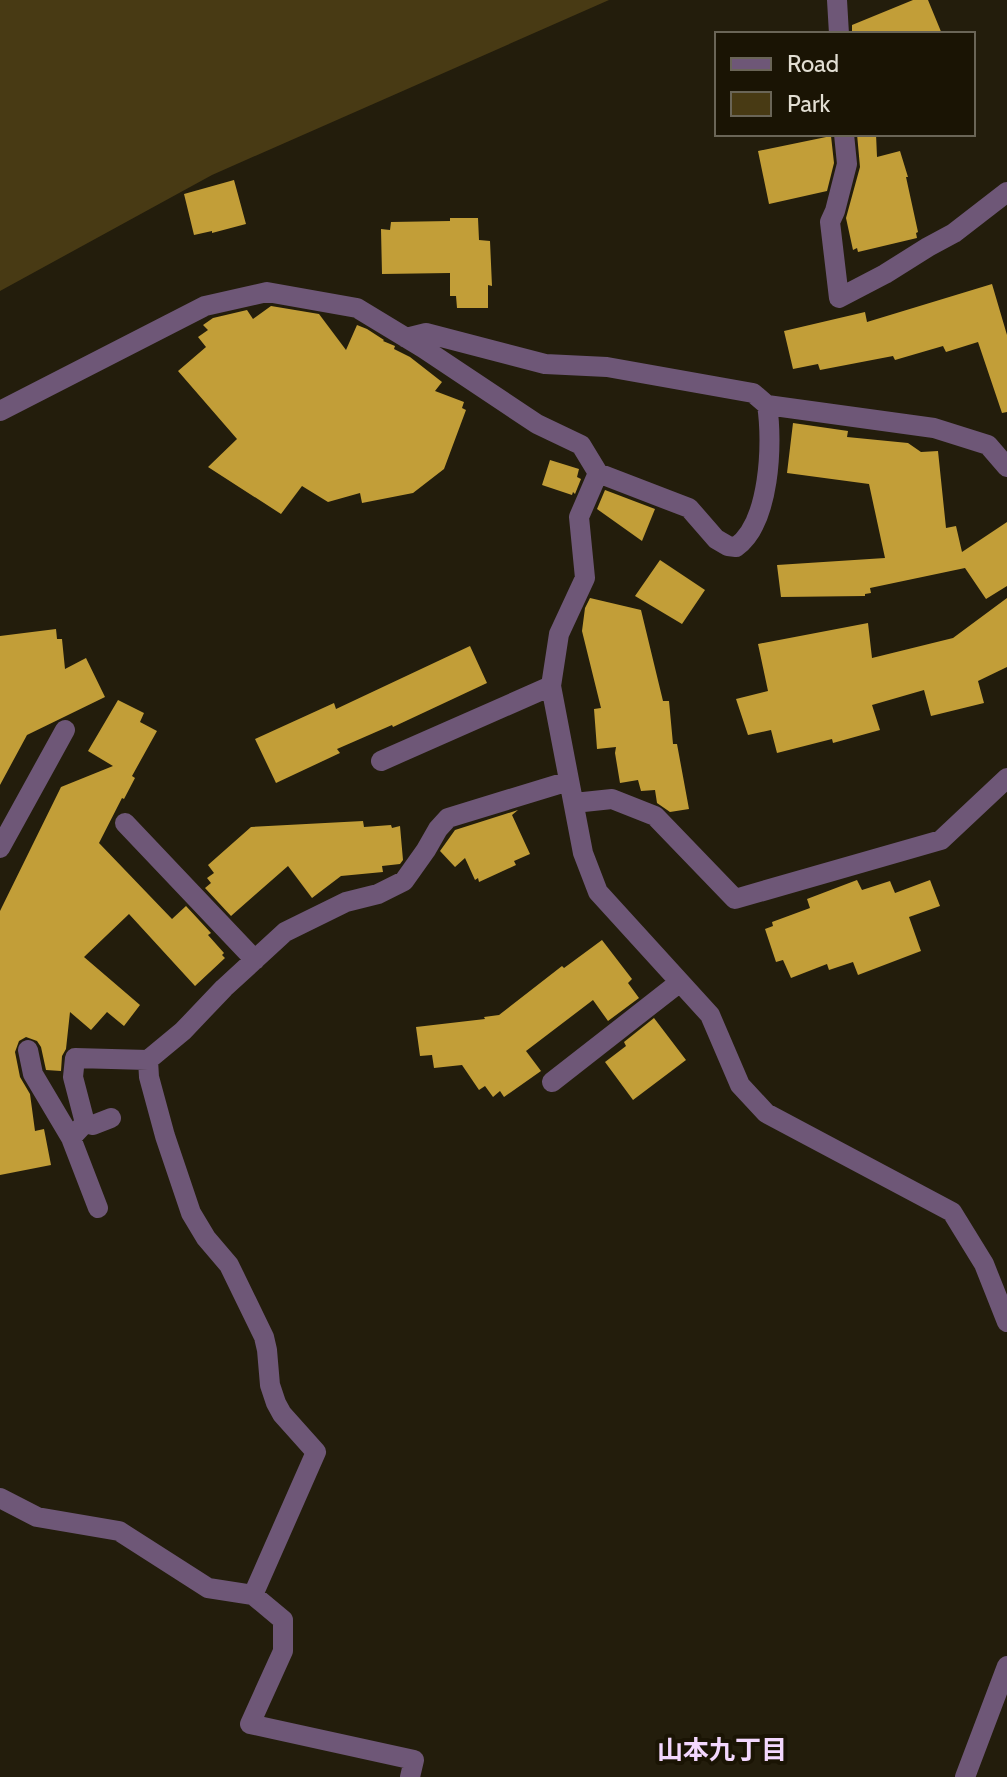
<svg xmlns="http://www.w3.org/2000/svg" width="1007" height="1777" font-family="Cabin,'Noto Sans JP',sans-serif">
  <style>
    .green { fill: #483a14 }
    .building { fill: #c29e38 }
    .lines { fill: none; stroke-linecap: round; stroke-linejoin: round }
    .street { stroke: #6e5777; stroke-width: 20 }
    .labels { text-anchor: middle; stroke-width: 8; stroke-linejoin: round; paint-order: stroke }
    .neighbourhood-label { font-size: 26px; font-weight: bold; fill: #f3d7fe; stroke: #1a1404 }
  </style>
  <rect width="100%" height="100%" fill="#231d0c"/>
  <path class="green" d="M0 0H609L212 175 0 291Z"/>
  <path class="building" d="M913 0H928L942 34H852V25Z
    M857 134H876L877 157 900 151 908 177H906L918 232 916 233 917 238 858 252 857 248 853 250 846 218 860 167Z
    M831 136 834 163 827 191 769 204 758 151Z
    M234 180 246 224 212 233V231L194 235 184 194Z
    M450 218H478L479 240 490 241 492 286 488 285V308H457L456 296H450V273L382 274 381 229 390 230 391 222 450 221Z
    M992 284 1007 335V412L1002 413 978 342 946 352 943 346 895 360 893 356 820 370 818 364 793 369 784 331 865 312 867 322Z
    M271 306 319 314 346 350 357 325 367 329 384 340 383 341 395 346 394 349 410 357 442 382 435 391 464 402 462 408 466 410 444 469 413 493 362 503 360 493 328 502 302 486 281 514 208 467 237 439 178 371 206 347 198 337 208 330 203 325 213 318 247 310 253 319Z
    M793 423 848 431 847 437 908 443 921 452 938 451 946 528 956 526 962 552 1007 522V586L986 599 965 568 870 588 871 593 865 594V596L781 597 777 565 885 558 869 484 787 473Z
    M550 460 579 469 577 477 581 479 575 494 573 492 572 495 542 485Z
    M605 490 655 509 642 541 597 509Z
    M660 560 705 590 682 624 635 596Z
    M590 598 641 610 663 701H669L673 744H677L689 809 670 812 657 803 655 790 641 791 638 780 620 783 615 753 616 747 597 749 594 709 601 708 582 631 585 608Z
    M1007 598V667L978 681 984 703 931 716 924 690 872 705 880 730 833 743 832 739 777 753 771 730 748 735 736 699 768 691 758 644 868 623 872 658 953 638Z
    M56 629 57 639H62L65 669 86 658 105 697 27 735 0 785V636Z
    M470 646 487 683 393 727 392 725 337 749 340 753 276 783 255 739 334 703 336 709Z
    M118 700 144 713 140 722 157 731 132 776 135 778 124 799 122 798 99 843 172 919 186 906 211 933 208 935 224 953 222 955 225 958 195 986 129 914 84 957 140 1005 124 1026 107 1012 91 1030 70 1012 66 1049 62 1056 61 1071 46 1070 41 1047 37 1041 26 1037 19 1041 15 1052 20 1077 30 1094 35 1131 44 1129 51 1165 0 1175V911L61 787 113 766 88 751Z
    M518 810 512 815 530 854 514 861 516 865 479 882 478 878 475 880 465 858 455 867 440 851 455 830Z
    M363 821 364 827 391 825 392 828 400 826 403 860 400 864 382 866 383 872 341 876 312 898 288 866 231 916 205 888 211 883 207 878 214 873 208 865 251 827Z
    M857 880 862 890 890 881 895 893 930 880 940 906 909 917 921 951 858 975 853 962 829 970 827 964 791 978 783 960 776 962 765 929 773 926 772 922 810 908 807 899Z
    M602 940 632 979 628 983 639 998 608 1021 593 1000 526 1051 541 1071 504 1097 500 1091 493 1097 485 1086 479 1090 462 1065 434 1068 432 1055 420 1056 416 1027 485 1019 484 1017 499 1015 562 966 564 968Z
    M654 1018 686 1060 633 1100 605 1062 626 1046 624 1042Z"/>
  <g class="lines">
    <path class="street" d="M837 0 839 34
      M844 134 847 164 835 211 830 222 839 298 885 274 928 247 954 233 1007 192
      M406 338 426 333 545 364 607 367 753 393 767 405 934 428 988 445 1007 467
      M0 411 205 306 267 292 357 308 423 348 537 424 581 445 598 473 689 508 716 539 728 546 736 547C770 523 773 443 767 405
      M598 473 579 517 585 578 559 634 551 686 583 853 598 892 710 1015 740 1085 766 1113 952 1212 984 1264 1007 1322
      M381 761 551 686
      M574 803 612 799 655 816 735 899 941 840 1007 778
      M125 823 255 960
      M0 848 65 730
      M28 1050 33 1074 71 1138 98 1208
      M552 1082 680 982
      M85 1123 93 1125 111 1118
      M71 1138 85 1123 73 1077 75 1058 148 1060
      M0 1498 37 1517 119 1531 208 1588 253 1595 283 1620V1651L250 1724 414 1760 410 1777
      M253 1595 316 1452 282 1414 276 1403 270 1385 267 1350 264 1337 229 1265 206 1238 191 1213 165 1136 149 1077 148 1060 183 1031 224 988 285 932 346 902 378 894 404 881 426 850 438 829 448 818 569 781
      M965 1777 1007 1666"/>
  </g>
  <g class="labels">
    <g class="neighbourhood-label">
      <text x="722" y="1759">山本九丁目</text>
    </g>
  </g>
  <rect x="715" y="32" width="260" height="104" fill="#1a1404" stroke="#6a6557" stroke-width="2"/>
  <rect x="731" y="58" width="40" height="12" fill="#6e5777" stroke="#6a6557" stroke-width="2"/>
  <text x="787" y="72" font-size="24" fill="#e2ded3">Road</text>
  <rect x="731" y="92" width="40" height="24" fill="#483a14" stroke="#6a6557" stroke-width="2"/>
  <text x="787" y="112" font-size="24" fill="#e2ded3">Park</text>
</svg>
